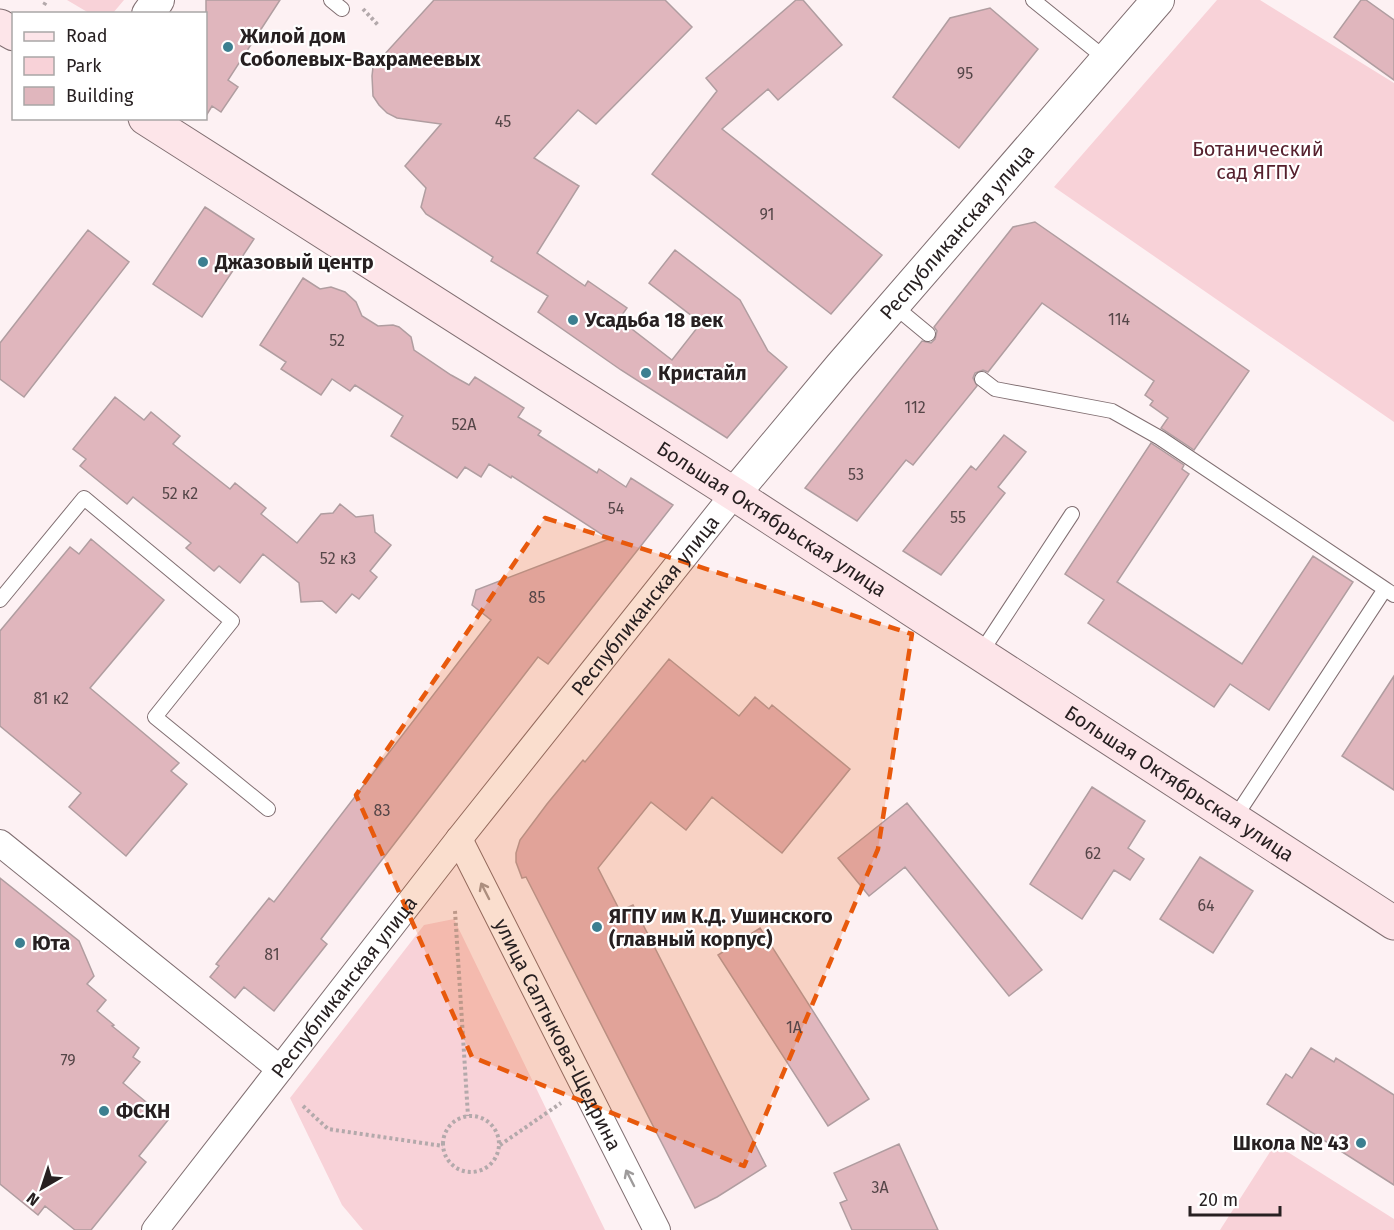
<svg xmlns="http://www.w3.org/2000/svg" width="1394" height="1230" font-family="'Fira Sans',sans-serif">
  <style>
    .green { fill: #f8d2d8 }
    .building { fill: #e0b6bd; stroke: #b09da0; stroke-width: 1.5 }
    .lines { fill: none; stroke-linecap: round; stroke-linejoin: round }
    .service-casing { stroke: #816f72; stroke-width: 16 }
    .minor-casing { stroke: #816f72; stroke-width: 28 }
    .tertiary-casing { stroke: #816f72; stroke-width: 34 }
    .secondary-casing { stroke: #816f72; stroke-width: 35 }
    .path { stroke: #b3a9ab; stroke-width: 4; stroke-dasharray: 3 3; stroke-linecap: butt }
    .service { stroke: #fff; stroke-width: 14 }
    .minor { stroke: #fff; stroke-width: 26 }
    .tertiary { stroke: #fff; stroke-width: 32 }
    .secondary { stroke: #fde5e9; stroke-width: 33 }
    .oneway { stroke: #9e9b9b }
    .marked { fill: #e8590c; fill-opacity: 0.2; stroke: #e8590c; stroke-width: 4.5; stroke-dasharray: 12 8; stroke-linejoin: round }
    .poi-dot { fill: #3c7f90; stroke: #fff; stroke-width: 2 }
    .labels { text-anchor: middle; stroke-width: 4.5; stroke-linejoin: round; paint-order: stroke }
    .number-label { font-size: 16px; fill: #554648 }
    .poi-label { font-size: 20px; font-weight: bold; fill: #272021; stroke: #fff; text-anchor: start }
    .park-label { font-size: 20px; fill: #56212e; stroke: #fff }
    .street-label { font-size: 20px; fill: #272021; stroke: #fff }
  </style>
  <rect width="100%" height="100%" fill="#fdf1f3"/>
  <path class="green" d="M67 0H124L113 13H89Z
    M1217 0H1260L1394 83V422L1054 187Z
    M454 919 605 1230H363L342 1205 290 1098 424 925Z
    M1275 1144 1394 1219V1230H1220Z"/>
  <path class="building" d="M206 0H280L228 80 238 87 221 112 212 106 206 116Z
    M434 0H665L692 27 596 124 578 110 534 158 579 186 537 253 585 286 588 281 627 308 619 319 672 360 701 323 649 283 675 250 740 300 768 351 787 367 727 438 621 370 538 312 548 296 491 261 493 257 426 214 421 207 426 188 405 166 441 124 397 118 387 113 379 105 373 96 372 76 373 67Z
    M796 0H803L842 45 778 100 768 89 722 129 882 255 831 314 652 174 717 91 706 78Z
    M1361 0H1366L1394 20V80L1334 37Z
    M990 8 1038 49 959 148 893 97 950 18Z
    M205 207 254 239 202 317 153 284Z
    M1035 222 1249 371 1194 450 1161 428 1168 418 1150 405 1153 401 1145 395 1154 381 1042 303 988 372 983 370 975 373 973 378 977 386 913 465 906 460 857 521 805 488 922 341 931 343 935 339 937 331 934 327 1013 227Z
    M88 230 129 262 24 397 0 379V343Z
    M303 278 320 289 331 287 345 292 356 302 362 316 378 326 393 325 399 327 411 337 414 350 451 375 469 385 475 377 524 408 518 417 541 431 538 435 597 473 599 469 626 487 631 478 673 505 548 664 538 657 321 939 327 944 274 1011 244 987 235 998 210 977 219 966 216 964 269 898 274 902 491 620 472 605 476 590 609 539 512 476 511 478 489 464 481 477 465 467 457 478 391 436 403 416 355 385 350 391 332 379 321 395 281 369 286 362 260 345Z
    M115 397 144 420 151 412 180 436 173 444 230 489 235 483 266 508 261 514 297 543 321 514 333 513 340 504 356 517 373 515 375 532 391 545 370 571 377 577 359 599 352 594 336 613 322 601 301 602 299 583 263 554 240 583 219 566 214 571 186 548 191 543 133 497 127 504 80 466 86 459 73 449Z
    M1004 435 1026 452 998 487 1005 493 941 575 903 551 971 466 976 470Z
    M1151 443 1184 465 1182 469 1189 474 1117 582 1242 664 1313 556 1353 582 1269 710 1230 684 1214 707 1088 623 1104 600 1065 574Z
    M91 539 164 600 90 688 179 763 171 771 187 784 126 856 69 807 81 793 0 726V631L70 547 79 554Z
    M669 659 739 716 755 697 769 709 772 705 850 769 782 853 712 797 686 830 651 802 598 868 620 911 633 905 766 1166 717 1197 695 1208 526 877 522 878 516 862V853L520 840 547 804 583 760 585 762Z
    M1394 676V790L1342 756Z
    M1092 787 1145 821 1128 848 1144 859 1130 880 1114 870 1082 919 1030 884Z
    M907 803 1042 970 1009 996 905 867 869 896 838 858Z
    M1200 857 1253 891 1213 953 1160 919Z
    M0 878 79 941 94 976 87 984 106 1000 97 1011 114 1025 112 1026 139 1048 133 1057 140 1062 123 1083 168 1120 139 1156 146 1162 91 1230H75L45 1206 38 1215 0 1184Z
    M760 928 869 1099 828 1126 718 955Z
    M1311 1048 1334 1062 1336 1058 1394 1095V1185L1267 1104 1286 1074 1292 1078Z
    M899 1144 938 1230H852L840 1203 847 1200 834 1173Z"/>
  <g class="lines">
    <defs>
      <path id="service" d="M331 0 342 9
        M1033 0 1106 59
        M893 305 928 334
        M982 379 995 389 1112 411 1160 438 1385 589
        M0 600 84 498 232 621 155 717 268 809
        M980 654 1072 514
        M1234 819 1385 589 1394 595"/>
      <g id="minor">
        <path id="s1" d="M459 839 657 1230"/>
        <path d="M0 843 280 1069"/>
        <path id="s2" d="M155 1230 459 839 734 494"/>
      </g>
      <g id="tertiary">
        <path d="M148 14 158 0"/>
        <path id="s3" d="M734 494 840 367 1158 0"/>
      </g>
      <g id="secondary">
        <path d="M0 26 14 34"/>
        <path id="s4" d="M145 118 734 494 1394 923"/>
      </g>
    </defs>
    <use href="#service" class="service-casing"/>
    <use href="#minor" class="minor-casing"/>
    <use href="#tertiary" class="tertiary-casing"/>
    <use href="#secondary" class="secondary-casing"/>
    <path class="path" d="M44 5 47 0
      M363 9 379 26
      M455 911 468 1116
      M303 1106 328 1129 443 1146
      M443 1144a28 28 0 1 1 56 0a28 28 0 1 1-56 0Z
      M500 1145 561 1103"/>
    <use href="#service" class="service"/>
    <use href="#minor" class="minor"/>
    <use href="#tertiary" class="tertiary"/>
    <use href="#secondary" class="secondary"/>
  </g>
  <defs><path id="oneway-shaft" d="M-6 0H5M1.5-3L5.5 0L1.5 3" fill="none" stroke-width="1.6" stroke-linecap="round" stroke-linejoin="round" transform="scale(1.5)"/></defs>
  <g class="oneway">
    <use href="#oneway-shaft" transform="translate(485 891) rotate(-117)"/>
    <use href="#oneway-shaft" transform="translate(630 1178) rotate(-117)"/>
  </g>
  <path class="marked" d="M545 518 912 634 878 849 744 1166 472 1057 356 795Z"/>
  <g class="poi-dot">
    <circle cx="228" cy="47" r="6"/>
    <circle cx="203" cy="262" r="6"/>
    <circle cx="573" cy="320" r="6"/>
    <circle cx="646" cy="373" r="6"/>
    <circle cx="597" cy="927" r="6"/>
    <circle cx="20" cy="943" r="6"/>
    <circle cx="104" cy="1111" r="6"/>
    <circle cx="1361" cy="1143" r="6"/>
  </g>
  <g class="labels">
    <g class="number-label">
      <text x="965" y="79">95</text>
      <text x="503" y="127">45</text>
      <text x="767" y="220">91</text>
      <text x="1119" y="325">114</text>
      <text x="337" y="346">52</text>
      <text x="915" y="413">112</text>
      <text x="464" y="430">52А</text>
      <text x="856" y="480">53</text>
      <text x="180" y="499">52 к2</text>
      <text x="616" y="514">54</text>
      <text x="958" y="523">55</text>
      <text x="338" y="564">52 к3</text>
      <text x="537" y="603">85</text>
      <text x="51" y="704">81 к2</text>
      <text x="382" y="816">83</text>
      <text x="1093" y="859">62</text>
      <text x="1206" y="911">64</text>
      <text x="272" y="960">81</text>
      <text x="794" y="1033">1А</text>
      <text x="68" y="1066">79</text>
      <text x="880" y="1193">3А</text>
    </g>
    <g class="poi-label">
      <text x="240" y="43">Жилой дом<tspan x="240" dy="23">Соболевых-Вахрамеевых</tspan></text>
      <text x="215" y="269">Джазовый центр</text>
      <text x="585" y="327">Усадьба 18 век</text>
      <text x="658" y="380">Кристайл</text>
      <text x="609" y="923">ЯГПУ им К.Д. Ушинского<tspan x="609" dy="23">(главный корпус)</tspan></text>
      <text x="32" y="950">Юта</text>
      <text x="116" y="1118">ФСКН</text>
      <text x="1349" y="1150" text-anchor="end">Школа № 43</text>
    </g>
    <g class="park-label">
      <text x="1258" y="156">Ботанический<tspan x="1258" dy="23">сад ЯГПУ</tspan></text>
    </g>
    <g class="street-label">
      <text dy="7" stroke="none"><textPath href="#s3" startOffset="344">Республиканская улица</textPath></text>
      <text dy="7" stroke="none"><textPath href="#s4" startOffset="744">Большая Октябрьская улица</textPath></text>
      <text dy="7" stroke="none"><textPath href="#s2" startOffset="794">Республиканская улица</textPath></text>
      <text dy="7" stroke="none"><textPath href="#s4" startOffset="1230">Большая Октябрьская улица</textPath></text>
      <text dy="7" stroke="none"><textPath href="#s2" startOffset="308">Республиканская улица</textPath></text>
      <text dy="7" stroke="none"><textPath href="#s1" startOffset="219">улица Салтыкова-Щедрина</textPath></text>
    </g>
  </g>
  <rect x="12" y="12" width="195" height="108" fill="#ffffff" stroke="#a9a6a6" stroke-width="1.5"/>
  <rect x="24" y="32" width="30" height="9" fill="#fde5e9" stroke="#a9a6a6" stroke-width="1.5"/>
  <text x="66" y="42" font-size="18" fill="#272021">Road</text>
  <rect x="24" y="57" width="30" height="18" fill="#f8d2d8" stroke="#a9a6a6" stroke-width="1.5"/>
  <text x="66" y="72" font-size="18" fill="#272021">Park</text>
  <rect x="24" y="87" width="30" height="18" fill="#e0b6bd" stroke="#a9a6a6" stroke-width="1.5"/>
  <text x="66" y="102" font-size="18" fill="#272021">Building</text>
  <g transform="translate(42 1188) rotate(219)" stroke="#ffffff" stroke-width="4.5" paint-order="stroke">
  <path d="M0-4.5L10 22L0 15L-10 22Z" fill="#272021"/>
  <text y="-9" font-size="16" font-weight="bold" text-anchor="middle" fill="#272021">N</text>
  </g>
  <path d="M1190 1206v9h90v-9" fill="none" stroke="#272021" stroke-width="3"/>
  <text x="1199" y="1206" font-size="18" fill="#272021" stroke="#ffffff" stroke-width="4.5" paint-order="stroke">20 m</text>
</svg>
